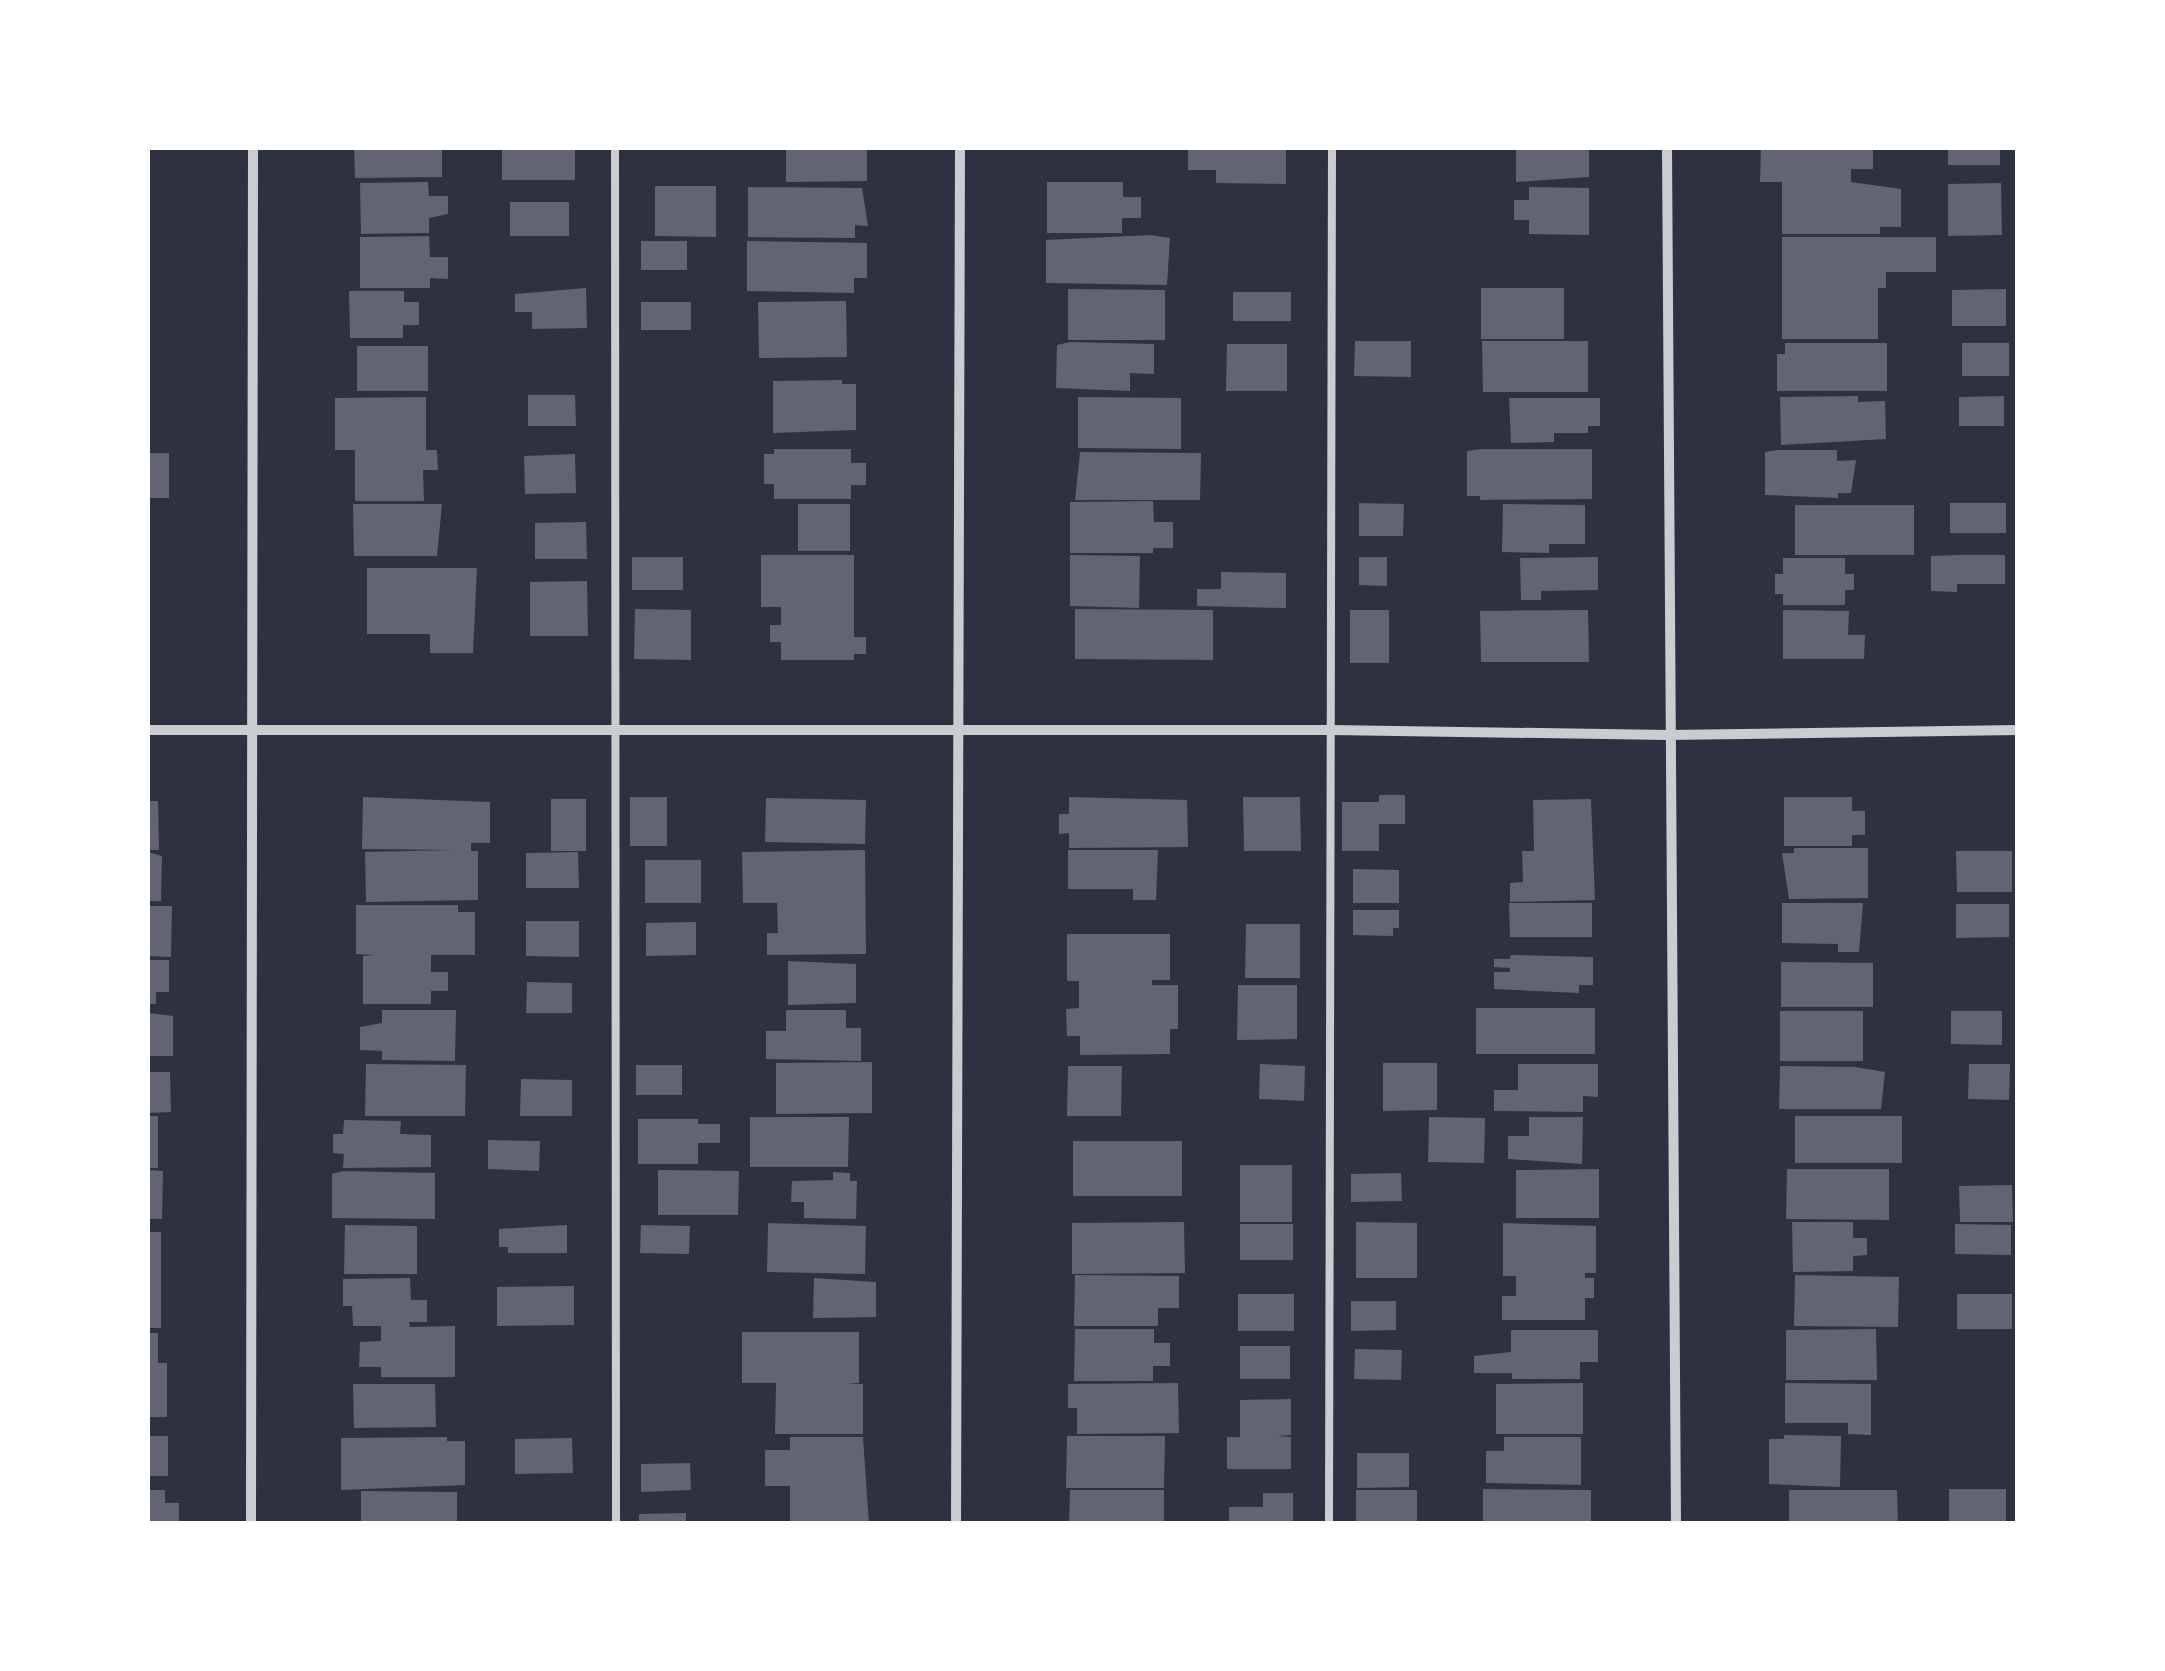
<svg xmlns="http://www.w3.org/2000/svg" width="2165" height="1671" font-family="'Nunito Sans',sans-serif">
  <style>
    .building { fill: #626471 }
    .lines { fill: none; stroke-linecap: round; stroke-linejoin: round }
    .service { stroke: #caccd0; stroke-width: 8 }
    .minor { stroke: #caccd0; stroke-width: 10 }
  </style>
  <rect width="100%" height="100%" fill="#2d3142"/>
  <path class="building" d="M354 148H442V177L355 178Z
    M502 148H575V180H502Z
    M786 148H867V181L786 182Z
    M1188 148H1286V184L1216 183V170H1188Z
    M1516 148H1589V177L1516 182Z
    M1761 148H1873V169H1851V182L1901 189V227H1880V234H1782V182H1760Z
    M1948 148H2000V165H1948Z
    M428 182 429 196H448V214L429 218V233L361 234 360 183Z
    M1047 182H1123V197H1141V218H1122V233H1047Z
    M2001 183 2002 235 1948 236V184Z
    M655 186H716V237L655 236Z
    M748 187 862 188 868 226 855 225V238L748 237Z
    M1529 187 1589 188V235L1529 234V220H1514V200H1529Z
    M510 202H569V236H510Z
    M1151 235 1170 238 1167 285 1046 283V240Z
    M429 236 430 257H448V279L430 278V288H360V237Z
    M1782 237H1936V272H1886V288H1878V339H1782Z
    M641 241H687V270H641Z
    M747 241 867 243V278H854V293L747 291Z
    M586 288 587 328 532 329V312H515V294Z
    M1481 288H1564V339H1481Z
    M1068 289 1165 290V340H1068Z
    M2006 289V326H1952V290Z
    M349 291H404V302H419V325H403V338H350Z
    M1233 292H1291V321H1233Z
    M846 301 847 357 759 358 758 302Z
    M641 302H691V330H641Z
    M1355 341H1411V377L1354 376Z
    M1482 341H1588V392H1483Z
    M1070 342 1154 344V374L1130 373V391L1056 388 1057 345Z
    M1785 343H1887V391H1777V354H1785Z
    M1962 343H2009V376H1962Z
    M1227 344H1287V391H1226Z
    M357 346H428V391H357Z
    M842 380V384H856V430L773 433V381Z
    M528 395H575L576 426H528Z
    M1858 396V402L1885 401 1886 439 1781 445 1780 397Z
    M2004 396V426H1959V397Z
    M426 397V450H437L438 470H423L424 501H355V450H335V398Z
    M1078 397 1181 398V449L1078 448Z
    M1509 398H1600V426H1588V433H1554V442L1511 443Z
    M774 449H851V463H866V485H851V499H774V484H764V454H774Z
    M1481 449H1592V499L1480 500V496H1467V451Z
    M1777 450H1837V461L1856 460 1851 493H1838V498L1765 495V452Z
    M1080 452 1201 453 1200 500H1075Z
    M148 453H169V498H148Z
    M575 454 576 493 525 494 524 456Z
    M1153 501 1154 522H1173V548H1153V553H1070V502Z
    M1359 503 1404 504 1403 536H1359Z
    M1950 503H2006V533H1950Z
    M353 504H442L437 556H354Z
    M798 504H850V551H798Z
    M1503 504 1585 505V544H1549V553L1502 552Z
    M1795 505H1914V555H1795Z
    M586 522 587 559H535V523Z
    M761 555H854V637H866V654H854V660H781V642H770V625H781V607H761Z
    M1070 555 1140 556 1139 608 1070 606Z
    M1958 555H2005V584H1957V592L1931 591V556Z
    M632 557H683V590H632Z
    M1359 557H1387V586L1359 585Z
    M1598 557V590L1541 591V600H1521L1520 558Z
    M1783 558H1845V574H1854V590H1845V605H1783V594H1775V574H1783Z
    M367 568H477L473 653H430V634H367Z
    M1221 572 1286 573V608L1197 606V589H1221Z
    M587 581 588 636H530V582Z
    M635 609 691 610V660L634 659Z
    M1075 609 1213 610V660L1075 659Z
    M1350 610H1389V663H1350Z
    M1588 610 1589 662H1481L1480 611Z
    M1783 610 1849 611 1848 635H1865L1864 659H1783Z
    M1379 795H1405V824H1379V851H1342V802H1379Z
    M363 797 490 802V843H471V851H478V900L366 902 365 852 452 850 362 849Z
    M630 797H667V846H630Z
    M1069 797 1187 800 1188 847 1069 848V833L1059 834V814H1069Z
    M1243 797H1300L1301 851H1244Z
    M1784 797H1852V811H1865V835H1852V846H1784Z
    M766 798 866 800 865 844 765 842Z
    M551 799H586V851H551Z
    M1591 799 1595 900 1510 902V883L1523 882 1522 851H1534L1533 800Z
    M148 801H158L159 850H148Z
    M1794 848H1868V898L1789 899 1782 853H1794Z
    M865 850 866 954 767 955V933H778L777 903H743L742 852Z
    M1068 850H1158L1156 900H1133V889H1068Z
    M1956 851H2012V892H1957Z
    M148 852 162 856 161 901H148Z
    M578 852 579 888H526V853Z
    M645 860H701V903H645Z
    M1353 869 1399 870V903H1353Z
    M1509 903H1592V937H1510Z
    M1782 903H1863L1859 952H1838V944L1782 943Z
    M1956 904H2009V937L1956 938Z
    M356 905H458V912H475V955H431V972H448V991H431V1004H363V956L374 955 356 954Z
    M148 906H172L171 957 148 956Z
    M1353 910H1399V928H1393V936L1353 935Z
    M526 921H579V957L526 956Z
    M696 922V955L646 956V923Z
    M1246 924H1300V978H1245Z
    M1067 934H1170V980H1152V985H1178V1029H1170V1054L1080 1055V1036H1067L1066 1009 1079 1008V981H1067Z
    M1511 955 1593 957V985H1579V993L1494 989V972H1510V968L1494 967V959H1510Z
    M148 960H169V992H156V1004H148Z
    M788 961 856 964V1003L788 1005Z
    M1781 962 1873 963V1007H1781Z
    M527 982 572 983V1013H526Z
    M1238 985H1297V1039L1237 1040Z
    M1476 1008H1595V1054H1476Z
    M382 1010H456L455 1061 382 1060V1051L360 1050V1027L382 1023Z
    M786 1010H846V1028H861V1061L766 1059V1031H786Z
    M1780 1011H1863V1061H1780Z
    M1951 1011H2002V1045L1951 1044Z
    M148 1013 173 1016V1056H148Z
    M872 1062V1113L776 1114V1063Z
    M1383 1063H1437V1110L1383 1111Z
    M366 1064 466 1065 465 1116H365Z
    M1260 1064 1305 1066 1304 1101 1259 1099Z
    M1518 1064H1598V1097L1583 1096V1112L1494 1111V1090H1518Z
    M1969 1064H2010L2009 1100 1968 1099Z
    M636 1065H682V1095H636Z
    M1068 1066H1122L1121 1116H1067Z
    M1780 1066 1855 1067 1885 1072 1881 1109H1779Z
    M148 1072H170L171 1112 148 1113Z
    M521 1079 572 1080V1116H520Z
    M148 1116H158V1168H148Z
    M1795 1116H1902V1163H1795Z
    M750 1117H849L848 1167H750Z
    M1429 1117 1485 1118 1484 1163 1428 1162Z
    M1529 1117H1583L1582 1164 1508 1159V1136H1529Z
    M638 1119H698V1124H720V1143H698V1164H638Z
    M344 1120 401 1121 400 1134 431 1135V1167L343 1168 344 1154 333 1153V1134H343Z
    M488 1140 540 1141 539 1171 488 1169Z
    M1073 1141H1182V1196H1073Z
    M1240 1165H1292V1222H1240Z
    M1599 1169V1218H1516V1170Z
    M1787 1169H1889V1220L1786 1219Z
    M148 1170 163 1171 162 1219H148Z
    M658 1170 739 1171 738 1215H658Z
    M343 1171 435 1173V1219L332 1218V1174Z
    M833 1172 850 1173V1181H857L856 1219 804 1218V1202H791L792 1181 833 1180Z
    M1401 1173 1402 1201 1351 1202V1174Z
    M2012 1185 2013 1222H1960L1959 1186Z
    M1184 1222 1185 1273 1072 1274V1223Z
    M1356 1222 1417 1223V1278H1356Z
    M1792 1222H1853V1238H1867V1255L1853 1256V1271L1793 1272Z
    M768 1223 866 1226 865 1274 767 1272Z
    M1503 1223 1596 1226V1273H1585V1278H1594V1298H1585V1320H1502V1296H1516V1276H1503Z
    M1240 1224H1293V1260H1240Z
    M1955 1224 2011 1225V1255L1955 1254Z
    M345 1225 417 1226V1274H344Z
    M567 1225V1253H508V1247H499V1229Z
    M641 1225 690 1226 689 1254 640 1253Z
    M148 1232H161V1328H148Z
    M1075 1275 1179 1276V1308H1158V1326H1074Z
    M1795 1275 1899 1277 1898 1327 1794 1326Z
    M410 1278 411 1300H427V1322H409L410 1327 455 1326V1377H381V1367H359L360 1342 381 1341V1326H353L352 1306H343V1279Z
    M814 1278 876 1282V1317L813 1318Z
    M574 1286V1325L497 1326V1287Z
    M1238 1294H1294V1331H1238Z
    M1957 1294H2012V1329H1957Z
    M1351 1301H1396V1330L1351 1331Z
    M1075 1329H1154V1343H1170V1366H1153V1381H1074Z
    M1876 1329 1877 1380H1786V1330Z
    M1511 1330H1598V1362H1580V1379H1512V1373H1474V1356L1511 1352Z
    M742 1332H859V1383L847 1384H863V1434H775L776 1383H742Z
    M148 1333H158V1363H167V1417H148Z
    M1240 1346H1290V1379H1240Z
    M1355 1349 1402 1350 1401 1380 1354 1379Z
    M1178 1383 1179 1433 1077 1434V1408H1068V1384Z
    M1583 1383V1434H1496V1384Z
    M1785 1383 1871 1384V1435L1848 1434V1423H1785Z
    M353 1384H435L436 1427 354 1428Z
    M1291 1399V1435L1277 1436 1291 1437V1469H1227V1437H1240V1400Z
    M1784 1435 1841 1436 1840 1487 1769 1484V1439H1784Z
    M148 1436H168V1476H148Z
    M1067 1436H1165L1164 1488H1066Z
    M447 1437V1441H465V1485L341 1490V1438Z
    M790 1437H863L869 1524H790V1486H765V1450H790Z
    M1504 1437H1581V1485L1486 1483V1451H1504Z
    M572 1438 573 1473 515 1474V1439Z
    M1357 1453H1409V1487L1357 1488Z
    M690 1463 691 1490 641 1492V1464Z
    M1483 1489 1591 1490V1524H1483Z
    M1949 1489H2006V1524H1949Z
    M148 1490H165V1503H179V1524H148Z
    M1070 1490H1164V1524H1069Z
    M1356 1490H1417V1524H1356Z
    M1789 1490H1897L1898 1524H1789Z
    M361 1491 457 1492V1524H361Z
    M1263 1493H1293V1524H1229V1507H1263Z
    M686 1513V1524H639V1514Z"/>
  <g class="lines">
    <path class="service" d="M615 148 616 1524
      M1329 1524 1332 148"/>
    <path class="minor" d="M1667 148 1676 1524
      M148 730H1331L1668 735 2018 730
      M251 1524 253 148
      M956 1524 960 148"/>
  </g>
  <rect width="2165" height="1671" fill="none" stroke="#ffffff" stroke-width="300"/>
</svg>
